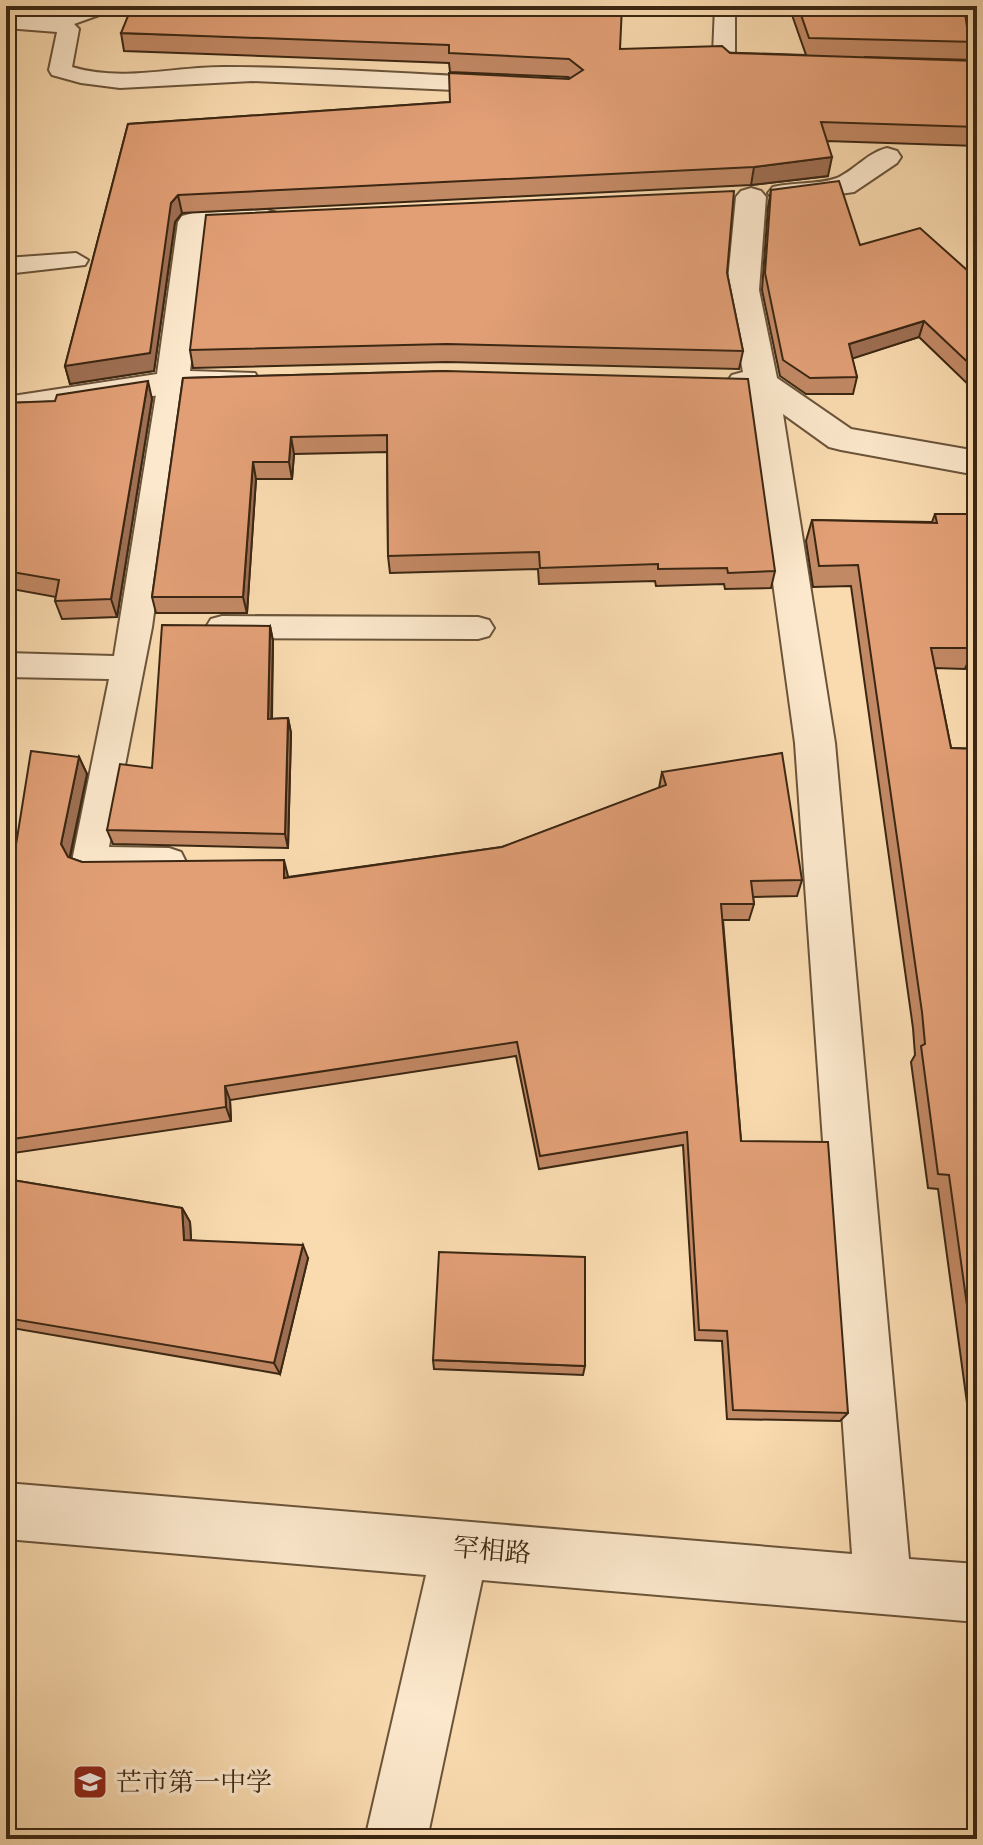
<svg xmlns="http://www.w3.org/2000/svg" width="983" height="1845" font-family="'Libre Caslon Text','Noto Serif SC',serif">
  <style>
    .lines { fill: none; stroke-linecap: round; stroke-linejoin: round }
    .lane-casing { stroke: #6b543a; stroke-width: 4 }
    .street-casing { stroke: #6b543a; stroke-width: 4 }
    .lane { fill: #fce8cc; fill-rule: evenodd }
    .street { fill: #fce8cc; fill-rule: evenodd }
    .wall { fill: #c28965; stroke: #3b2713; stroke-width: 2 }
    .shaded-wall { fill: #9e6f53; stroke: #3b2713; stroke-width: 2 }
    .building { fill: #e29f76; stroke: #3b2713; stroke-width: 2 }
    .labels { text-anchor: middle; stroke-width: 7; stroke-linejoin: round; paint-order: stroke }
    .near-street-label { font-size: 26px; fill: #3b2713; stroke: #fce8cc }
    .near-poi-label { font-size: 26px; fill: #3b2713; stroke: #fce8cc; text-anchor: start }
  </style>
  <rect width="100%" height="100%" fill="#fadbb0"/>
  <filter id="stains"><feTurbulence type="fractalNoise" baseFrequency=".0025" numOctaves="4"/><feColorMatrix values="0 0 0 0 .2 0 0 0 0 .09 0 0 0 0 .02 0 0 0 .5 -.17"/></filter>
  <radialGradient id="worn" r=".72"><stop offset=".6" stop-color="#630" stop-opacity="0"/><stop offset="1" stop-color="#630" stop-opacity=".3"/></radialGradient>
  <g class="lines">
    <defs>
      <path id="lane" d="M85 6H116L113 10 74 24 79 29 72 67C122 82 172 67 224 67 316 67 407 74 499 78L510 85 499 92 252 81 120 88 81 83 52 75 49 70 57 32 6 28V16L53 17Z
        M715 6H735V53L741 57 771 59 774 64 771 69C751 74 727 72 713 55Z
        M959 6H977V58L966 52Z
        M76 253 88 260 85 265 6 274V258Z
        M172 373 182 376 186 382 152 627 109 847 169 848 181 852 186 862 181 872 169 876 89 875 77 871 72 861 109 679 6 677V653L114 656 158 382 162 376Z
        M222 616 478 617 489 620 494 628 489 636 478 639 222 638 211 635 206 627 211 619Z"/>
      <path id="street" d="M887 148 897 151 901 157 897 163 854 192 783 202 773 199 768 193 773 187C793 182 818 185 837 178 855 170 867 153 887 148Z
        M751 188 761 191 766 197 759 290 777 378 851 429 977 451V475L841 450 829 447 783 414 835 743 909 1559 977 1564V1622L482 1580 427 1839H365L426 1575 6 1539V1483L852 1554 795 743 747 393 732 389 727 382 732 375 743 372 727 290 736 197 741 191Z
        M267 210 277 213 282 219 277 225 207 230 190 371 255 373 259 380 255 387 172 393 6 419V397L157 374 178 222 182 216 193 213Z"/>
    </defs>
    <use href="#lane" class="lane-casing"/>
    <use href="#street" class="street-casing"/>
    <use href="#lane" class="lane"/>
    <use href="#street" class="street"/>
  </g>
  <path class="wall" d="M793 6H964L968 34 977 40V50L974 60 864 57 977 61V146L827 141 828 176 751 185 182 213 175 222 154 371 70 384 65 366 128 124 450 102 570 78 568 77 450 72 449 63 124 51 121 33 806 55 792 15Z
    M771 190 860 245 977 279V393L919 337 852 358 857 377 853 394H806L780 376 762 290 768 207Z
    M727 273 743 351 739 369 447 362 193 368 190 350Z
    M446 371 775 571 771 588 725 589 724 584 656 586 655 581 539 584 538 569 390 573 388 556 387 452 294 454 292 479H256L247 613H156L152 597 183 378Z
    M152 399 117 617 62 619 55 601 56 597 6 588V403Z
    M935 514H977V635H971L974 648 965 669 935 668 951 748 977 749V1403H967L938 1189 928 1188 911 1062 915 1055 913 1028 851 586 813 587 806 541 812 520 932 522Z
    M270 626 273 641 272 719 288 718 291 733 288 848 113 844 107 830Z
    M79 757 87 774 70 858 82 862 288 877 502 847 659 788 662 772 802 880 797 896 753 897 754 904 749 920H723L741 1141 848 1413 840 1421 727 1419 722 1341 695 1340 683 1145 539 1169 516 1056 230 1100 231 1121 7 1154 6 1152V1081L7 1072H6V907Z
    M6 1179 182 1208 190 1222 191 1240 308 1258 280 1374 6 1327Z
    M433 1360 585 1366 583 1375 434 1369Z"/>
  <path class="shaded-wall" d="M832 157 828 176 751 185 754 167Z
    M178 195 182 213 175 222 154 371 70 384 65 366 171 203Z
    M924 321 919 337 845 361 849 344Z
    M148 381 152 399 117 617 111 599Z
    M291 437 294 454 292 479 289 462Z
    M253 462 256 479 247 613 243 597Z
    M270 626 273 641 271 734 268 719Z
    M288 718 291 733 288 848 285 834Z
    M79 757 87 774 69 860 61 844Z
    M284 860 288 876V894L284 878Z
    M225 1086 230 1100 231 1121 226 1107Z
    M182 1208 190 1222 192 1254 184 1240Z
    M303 1245 308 1258 280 1374 274 1363Z"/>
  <path class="building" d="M132 6H622L620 49 722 46 730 53 977 61V127L821 122 832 157 754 167 178 195 171 203 150 353 65 366 128 124 450 102 449 73 569 79 583 70 569 59 449 53V45L121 33Z
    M798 6H964L968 34 977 40V42L809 38Z
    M839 181 860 245 920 228 977 279V371L924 321 849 344 857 377 810 378 783 360 765 273 771 190Z
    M734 191 727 273 743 351 447 344 190 350 206 215Z
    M446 371 748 379 775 571 728 573 727 568 658 569V564L540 568 539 552 388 556 387 435 291 437 289 462H253L243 597H152L183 378Z
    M148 381 111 599 55 601 59 580 6 571V403L55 401 57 395Z
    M935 514H977V614H967L974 648H931L951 748 977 749V1378L949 1175 938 1174 921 1046 925 1044 922 1012 858 565 819 566 812 520 937 523Z
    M162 625 270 626 268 719 288 718 285 834 107 830 120 764 152 768Z
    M31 751 79 757 61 844 68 857 82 862 284 860V878L502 847 666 785 662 772 782 753 802 880 751 881 754 904H721L741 1141 828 1142 848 1413 733 1410 727 1331 699 1330 687 1132 540 1156 517 1042 225 1086 226 1107 6 1140V1081L9 1057H6V907Z
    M6 1179 182 1208 184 1240 303 1245 274 1363 6 1318Z
    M439 1252 585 1257V1366L433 1360Z"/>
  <defs>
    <symbol id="school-square" viewBox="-11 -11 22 22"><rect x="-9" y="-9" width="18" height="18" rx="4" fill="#8f2418" stroke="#fce8cc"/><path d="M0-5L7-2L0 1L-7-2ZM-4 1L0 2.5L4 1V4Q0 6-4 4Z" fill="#fff"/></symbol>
  </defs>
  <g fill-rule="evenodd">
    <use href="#school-square" x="70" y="1762" width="40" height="40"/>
  </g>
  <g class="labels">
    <g class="near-street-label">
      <text transform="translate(492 1550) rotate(5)" y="9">罕相路</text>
    </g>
    <g class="near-poi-label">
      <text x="116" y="1791">芒市第一中学</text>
    </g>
  </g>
  <rect width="983" height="1845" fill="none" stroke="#fadbb0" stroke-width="32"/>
  <rect x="8" y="8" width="967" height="1829" fill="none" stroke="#3b2713" stroke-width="4"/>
  <rect x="16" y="16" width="951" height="1813" fill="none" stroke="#3b2713" stroke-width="2"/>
  <rect width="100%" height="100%" filter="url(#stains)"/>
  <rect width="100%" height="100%" fill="url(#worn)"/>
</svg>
